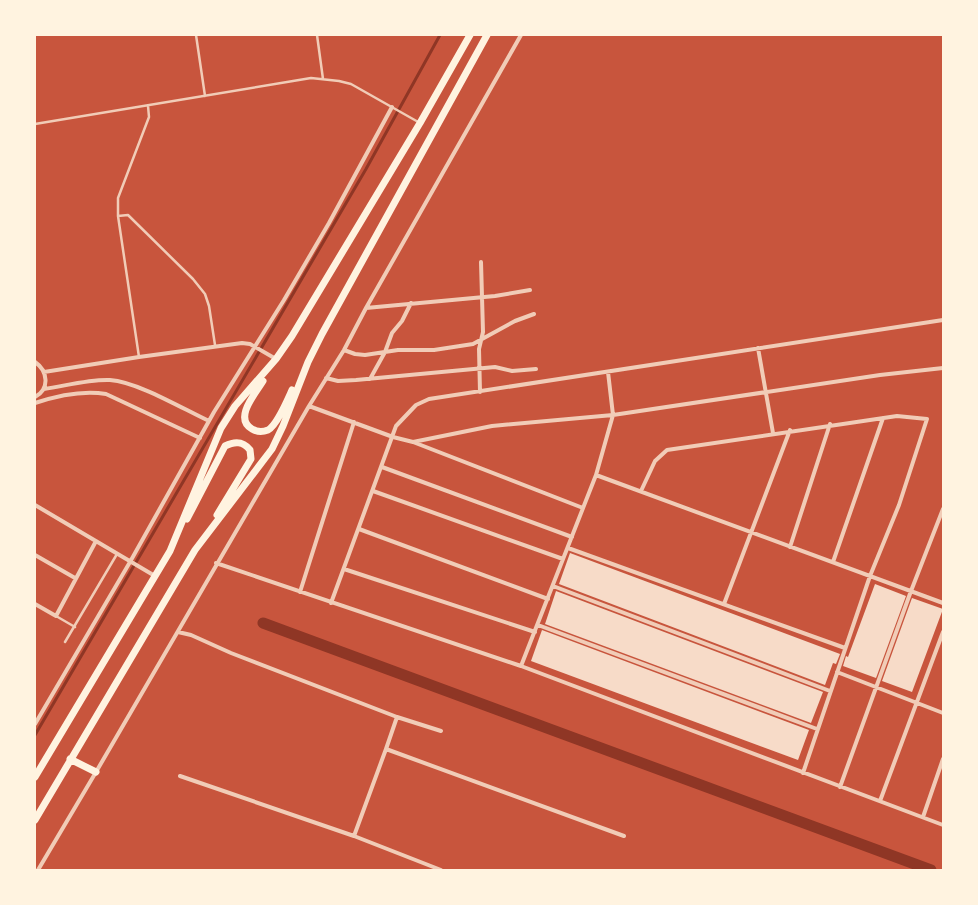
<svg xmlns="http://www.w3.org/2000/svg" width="978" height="905" font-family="Lato,sans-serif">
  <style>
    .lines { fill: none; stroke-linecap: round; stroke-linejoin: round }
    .stream { stroke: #8f3625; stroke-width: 3 }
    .canal { stroke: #8f3625; stroke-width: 11 }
    .building { fill: #f7dbc8 }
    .service { stroke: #f1ccb7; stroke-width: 2.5 }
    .minor { stroke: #f1ccb7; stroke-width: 4 }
    .secondary { stroke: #fff3e0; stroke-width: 7 }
  </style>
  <rect width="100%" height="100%" fill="#c8553d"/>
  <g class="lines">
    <path class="stream" d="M35 735 366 169 440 35"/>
    <path class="canal" d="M263 623 931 870"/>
  </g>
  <path class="building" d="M570 553 840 654 836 664 833 663 825 685 559 584Z
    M875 584 906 596 876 678 843 666 846 656 848 657Z
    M556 591 823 692 811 723 545 624Z
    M912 598 943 609 912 692 882 681Z
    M542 630 809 730 798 760 531 661Z"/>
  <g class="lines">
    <path class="service" d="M196 35 205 96
      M317 35 323 79
      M35 124 311 78 339 81 351 84 420 123
      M118 216 128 215 193 279 205 294 209 306 215 345
      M139 357 118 216V198L149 117 148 106
      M56 616 75 627
      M65 642 117 554"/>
    <path class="minor" d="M366 308 495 296 530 290
      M758 348 773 433
      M344 350 355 354 365 355 398 350H434L473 344 515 321 534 314
      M35 362C48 371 50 389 35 397
      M44 372 139 357 242 343 250 344 276 359
      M326 378 338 381 356 380 495 367 512 371 536 369
      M370 379 385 352 392 333 402 321 411 303
      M44 389C65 386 89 379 110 380 138 382 183 409 209 421
      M480 392 479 349 483 332 481 262
      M35 403C56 396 83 390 106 394L200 438
      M309 406 393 437 413 442 583 508
      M413 442 492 426 613 415 880 375 943 368
      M382 467 572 537
      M596 475 943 603
      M373 491 563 559
      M641 491 655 461 667 450 897 416 927 419 899 505 870 576 803 773
      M35 505 155 576
      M359 529 548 599
      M790 547 830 424
      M568 548 845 648
      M35 555 75 578
      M833 562 883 418
      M216 563 521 666 943 825
      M344 569 535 632
      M553 586 830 691
      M300 592 354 422
      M331 603 396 426 416 405 429 399 943 320
      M35 604 56 616 96 541
      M724 604 790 430
      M538 625 817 729
      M178 632 191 635 231 653 397 717 386 749 624 836
      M521 666 596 475 613 415 608 372
      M837 672 943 713
      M397 717 441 731
      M35 724 130 562 214 412 284 300 329 223 392 107
      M180 776 354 836 386 749
      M840 787 911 591 943 509
      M880 801 943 632
      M923 817 943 759
      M354 836 441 870
      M38 870 96 772 309 406 344 350 366 308 521 35"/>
    <path class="secondary" d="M263 381C256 393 233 418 252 429 257 432 263 432 268 430 277 425 287 401 292 390
      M187 519 225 446C235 441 243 441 250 450L251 459 217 515
      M70 759 96 772
      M35 777 170 551 221 428 235 406 276 359 292 336 420 123 470 35
      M35 820 195 550 272 449 283 426 308 362 322 334 487 35"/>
  </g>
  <rect width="978" height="905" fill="none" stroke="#fff3e0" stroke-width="72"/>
</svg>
